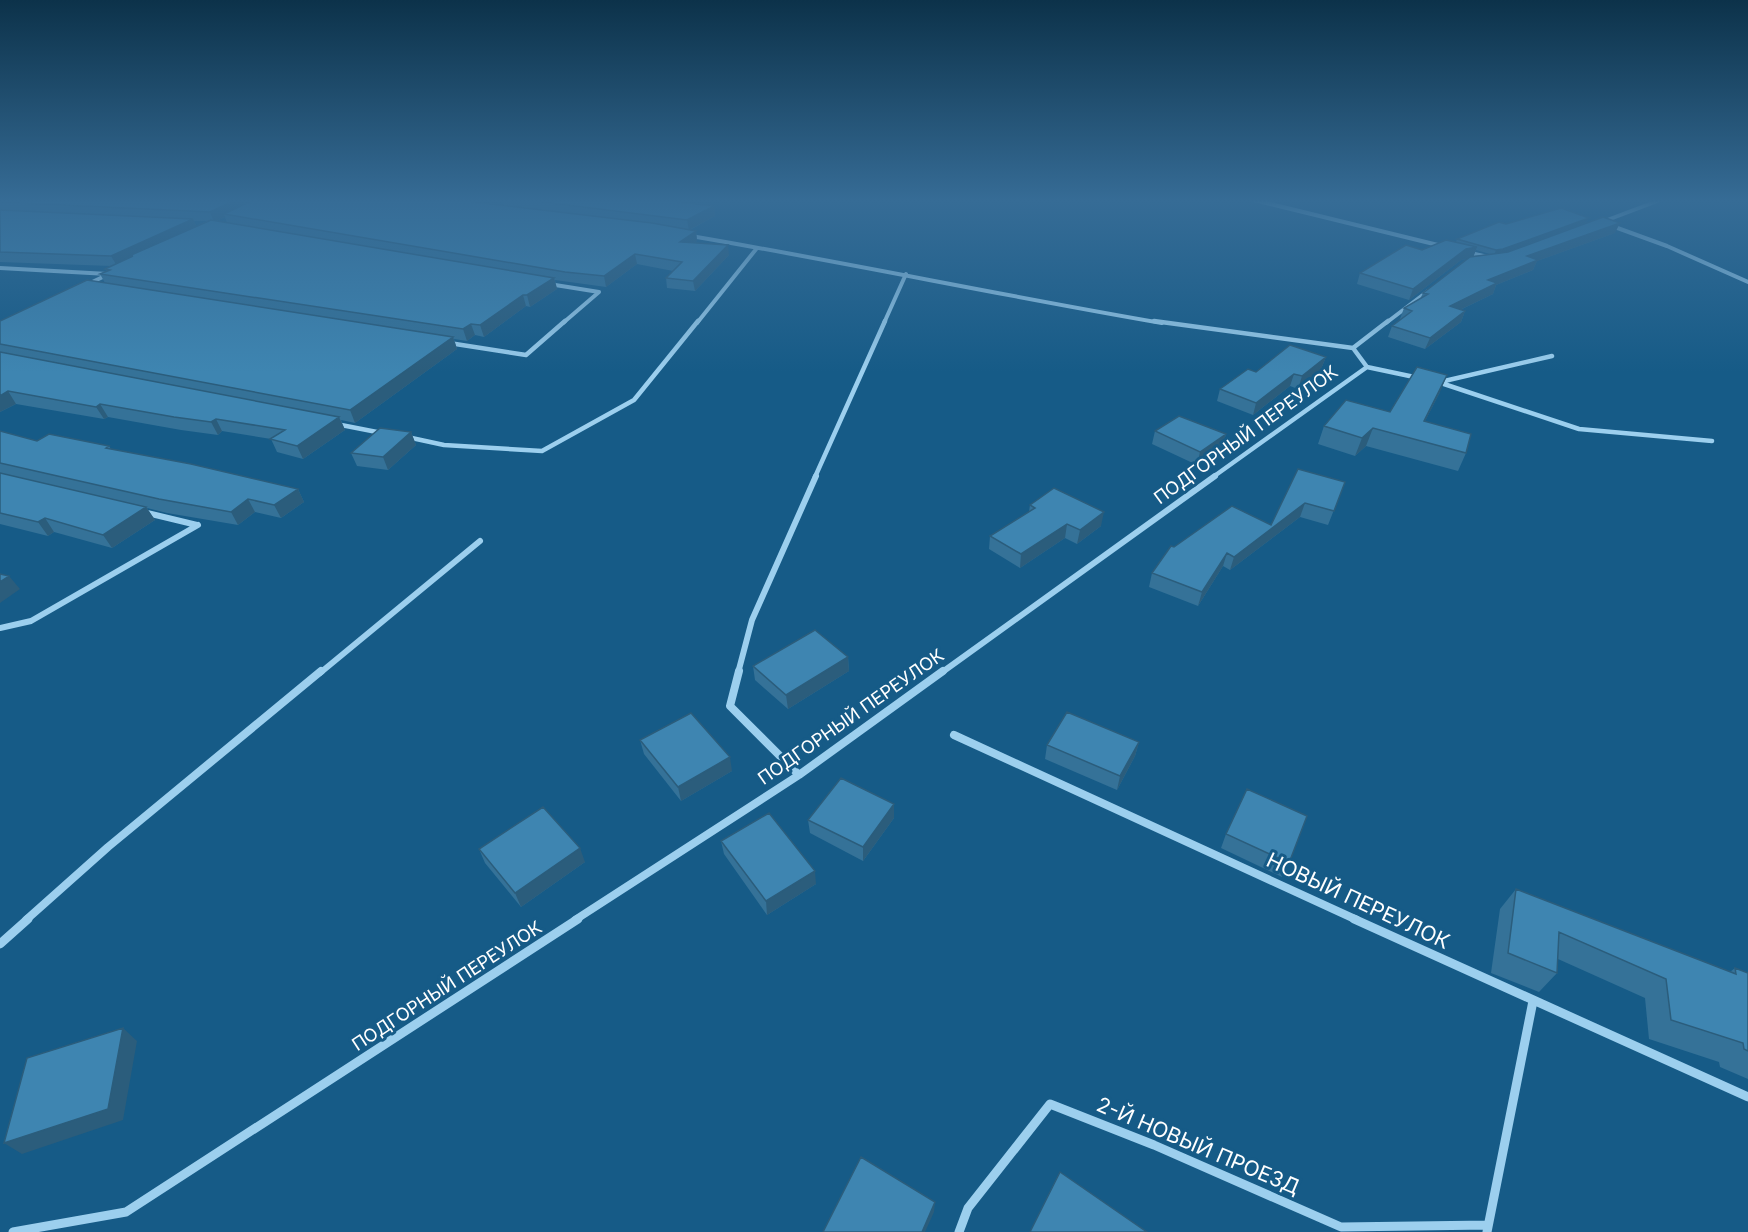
<svg xmlns="http://www.w3.org/2000/svg" width="1748" height="1232" font-family="Inter,sans-serif">
  <style>
    .lines { fill: none; stroke-linecap: round; stroke-linejoin: round }
    .street-far4 { stroke: #9ccfee; stroke-width: 4 }
    .street-far3 { stroke: #9ccfee; stroke-width: 4.5 }
    .street-far2 { stroke: #9ccfee; stroke-width: 6 }
    .street-far1 { stroke: #9ccfee; stroke-width: 8 }
    .street { stroke: #9ccfee; stroke-width: 9 }
    .wall { fill: #357298; fill-rule: evenodd }
    .shaded-wall { fill: #2b5d7c }
    .building { fill: #3e85b1; stroke: #2b5d7c; stroke-width: 1.5 }
    .labels { text-anchor: middle; stroke-width: 6; stroke-linejoin: round; paint-order: stroke }
    .street-label { font-size: 18px; fill: #fff; stroke: #165b87 }
    .near-street-label { font-size: 21px; fill: #fff; stroke: #165b87 }
  </style>
  <rect width="100%" height="100%" fill="#165b87"/>
  <g class="lines">
    <path class="street-far4" d="M1254 200 1442 246
      M1602 222 1660 200
      M1612 226 1667 246 1748 282
      M691 236C849 263 1005 296 1162 323
      M1466 252 1488 257
      M0 268 108 274
      M549 284 599 292 563 323
      M86 285 109 274
      M697 323 757 248
      M884 323 906 274
      M1386 323 1428 291"/>
    <path class="street-far3" d="M1154 321 1353 348
      M449 343 526 355 565 321
      M1367 367 1419 378
      M1438 382 1579 429 1712 441
      M1440 382 1552 356
      M336 424 382 433
      M407 437 444 445 542 451 634 400 698 321
      M815 477 885 321
      M1213 477 1367 367 1353 348 1388 321"/>
    <path class="street-far2" d="M143 512 197 525
      M0 628 31 621 198 525
      M320 673 480 541
      M738 673 752 620 816 476
      M941 673 1215 476"/>
    <path class="street-far1" d="M739 671 730 706 799 775
      M954 735 1357 920
      M26 920 108 847 321 671
      M575 920 799 775 943 671"/>
    <path class="street" d="M1354 919 1748 1097
      M0 944 28 919
      M13 1232 126 1212 578 919
      M959 1232 968 1208 1050 1104 1154 1145 1341 1227 1488 1225
      M1487 1232 1533 1001"/>
  </g>
  <path class="wall" d="M0 200 503 205 502 200H663L714 206 715 216 690 230 696 231 697 241 694 243 729 255 695 291 667 288 666 278 673 271 637 264 606 287 555 280 557 289 530 307 526 306 484 337 475 335 467 341 454 339 457 349 355 423 341 420 345 430 303 459 277 452 271 439 222 431 218 435 181 430 108 417 104 419 16 404 0 412V321L105 283 100 274 107 271 105 269 112 266 0 262ZM225 217 227 223 216 221ZM194 221H207L196 226Z
    M1586 223 1506 252 1615 233 1537 261 1533 270 1496 285 1493 294 1460 310 1465 311 1461 322 1425 349 1388 337 1392 326 1401 319H1400L1404 308 1420 299 1423 293 1467 259 1461 260 1409 300 1357 284 1360 273 1422 250 1456 242 1457 239 1506 224ZM1476 250 1490 254 1473 256Z
    M1326 357 1321 369 1298 389 1290 386 1253 415 1217 401 1220 389 1256 372Z
    M1440 392 1425 421 1466 453 1458 471 1366 446 1355 456 1318 444 1324 426 1390 412Z
    M0 431 37 441 109 446 111 449 298 489 304 502 281 518 255 512 238 525 167 513 147 508 155 520 112 548 54 532 48 536 0 524Z
    M1155 431 1226 434 1222 447 1197 465 1152 444Z
    M411 432 416 445 388 470 357 466 351 453Z
    M1298 469 1345 482 1328 525 1300 517 1230 570 1223 566 1198 606 1149 587 1152 573 1174 547 1271 525Z
    M1030 505 1101 526 1077 544 1065 538 1020 568 989 549 990 536 1029 512Z
    M848 657 849 671 788 709 755 680 753 666Z
    M640 740 732 771 681 801 644 754Z
    M1139 742 1135 756 1117 790 1045 759 1047 745Z
    M894 804V818L863 861 810 833 808 820Z
    M1226 834 1289 863 1282 877 1221 848Z
    M721 841 816 884 767 915 724 854Z
    M479 849 585 862 521 907 485 863Z
    M1516 889 1730 972 1735 968 1748 973V1079L1720 1067 1719 1062 1649 1039 1645 998 1558 959 1557 973 1539 992 1491 973 1500 909Z"/>
  <path class="shaded-wall" d="M235 200H258L224 214 225 217 214 222 210 212Z
    M714 206 715 216 689 230 687 220Z
    M1589 218 1586 223 1501 254 1494 255 1496 250Z
    M193 219 198 229 129 256 131 260 117 266 111 256Z
    M1620 223 1615 233 1537 261 1533 270 1496 285 1493 294 1445 317 1450 306 1488 280 1527 256Z
    M696 231 697 241 682 252 680 242Z
    M728 245 729 255 695 291 693 281Z
    M1477 247 1473 258 1461 260 1409 300 1413 289 1466 249Z
    M635 254 637 264 606 287 604 276Z
    M554 278 557 289 530 307 527 295Z
    M523 295 526 306 484 337 480 325Z
    M1465 311 1461 322 1425 349 1430 338Z
    M471 324 475 335 467 341 463 329Z
    M453 337 457 349 355 423 350 410Z
    M1326 357 1321 369 1298 389 1302 376Z
    M1294 374 1290 386 1253 415 1256 403Z
    M1447 375 1440 392 1416 439 1424 421Z
    M8 391 16 404 0 412V396Z
    M100 404 108 417 104 419 96 407Z
    M339 417 345 430 303 459 297 446Z
    M216 419 222 431 218 435 211 422Z
    M1373 428 1366 446 1355 456 1362 438Z
    M411 432 416 445 388 470 383 457Z
    M1226 434 1222 447 1197 465 1200 452Z
    M298 489 304 502 281 518 274 505Z
    M248 499 255 512 238 525 231 512Z
    M1305 503 1300 517 1230 570 1234 557Z
    M146 507 155 520 112 548 103 535Z
    M1104 512 1101 526 1077 544 1080 530Z
    M45 518 54 532 48 536 38 522Z
    M1067 524 1065 538 1020 568 1021 554Z
    M1227 553 1223 566 1198 606 1202 592Z
    M9 576 20 589 0 603V582Z
    M848 657 849 671 788 709 786 695Z
    M1139 742 1135 756 1117 790 1120 776Z
    M730 757 732 771 681 801 678 787Z
    M894 804V818L863 861V847Z
    M580 848 585 862 521 907 515 893Z
    M815 871 816 884 767 915 766 901Z
    M123 1028 137 1041 123 1120 22 1154 4 1143Z
    M935 1202 934 1212 925 1232H922Z"/>
  <path class="building" d="M0 200H235L210 212 0 202Z
    M253 200H457L652 223 696 231 680 242 728 245 693 281 666 278 682 262 635 254 604 276 565 272 224 214Z
    M527 200H663L714 206 687 220Z
    M1561 208 1589 218 1503 249 1496 250 1457 239 1499 222 1506 224Z
    M0 210 193 219 111 256 0 252Z
    M1603 217 1620 223 1527 256 1538 260 1488 280 1497 283 1450 306 1465 311 1430 338 1392 326 1412 311 1404 308 1428 294 1423 293 1470 257 1508 252Z
    M211 220 554 278 527 295H523L480 325 471 324 463 329 100 274 110 270 105 269 133 256H129Z
    M1446 240 1477 247 1466 249 1413 289 1360 273 1406 245 1422 250Z
    M87 280 453 337 350 410 0 344V321Z
    M1290 345 1326 357 1302 376 1294 374 1256 403 1220 389 1248 369 1256 372Z
    M0 352 339 417 297 446 270 439 285 430 216 419 211 422 174 417 100 404 96 407 8 391 0 396Z
    M1417 367 1447 375 1424 421 1471 434 1466 453 1373 428 1362 438 1324 426 1346 400 1390 412Z
    M1179 416 1226 434 1200 452 1155 431Z
    M380 428 411 432 383 457 351 453Z
    M0 431 37 441 49 434 109 446 106 448 191 464 298 489 274 505 248 499 231 512 159 499 0 463Z
    M1298 469 1345 482 1334 511 1305 503 1234 557 1227 553 1202 592 1152 573 1171 546 1174 547 1232 506 1271 525Z
    M0 473 146 507 103 535 45 518 38 522 0 513Z
    M1054 488 1104 512 1080 530 1067 524 1021 554 990 536 1035 508 1030 505Z
    M0 574 9 576 0 582Z
    M815 630 848 657 786 695 753 666Z
    M1067 712 1139 742 1120 776 1047 745Z
    M691 713 730 757 678 787 640 740Z
    M841 778 894 804 863 847 808 820Z
    M1247 789 1307 816 1289 863 1226 834Z
    M543 807 580 848 515 893 479 849Z
    M769 813 815 871 766 901 721 841Z
    M1516 889 1736 974 1735 968 1748 973V1051L1744 1049 1743 1043 1671 1020 1666 979 1559 932 1557 973 1508 953Z
    M123 1028 108 1109 4 1143 27 1058Z
    M861 1157 935 1202 922 1232H823Z
    M1060 1172 1147 1232H1030Z"/>
  <linearGradient id="sky" x2="0" y2="1"><stop stop-color="#0c324a"/><stop offset="0.54" stop-color="#366c96"/><stop offset="1" stop-color="#366c96" stop-opacity="0"/></linearGradient>
  <rect width="1748" height="372" fill="url(#sky)"/>
  <g class="labels">
    <g class="street-label">
      <text transform="translate(1246 435) rotate(-36)" y="6">ПОДГОРНЫЙ ПЕРЕУЛОК</text>
      <text transform="translate(851 717) rotate(-35)" y="6">ПОДГОРНЫЙ ПЕРЕУЛОК</text>
      <text transform="translate(447 986) rotate(-33)" y="6">ПОДГОРНЫЙ ПЕРЕУЛОК</text>
    </g>
    <g class="near-street-label">
      <text transform="translate(1358 901) rotate(25)" y="7">НОВЫЙ ПЕРЕУЛОК</text>
      <text transform="translate(1198 1146) rotate(23)" y="7">2-Й НОВЫЙ ПРОЕЗД</text>
    </g>
  </g>
</svg>
